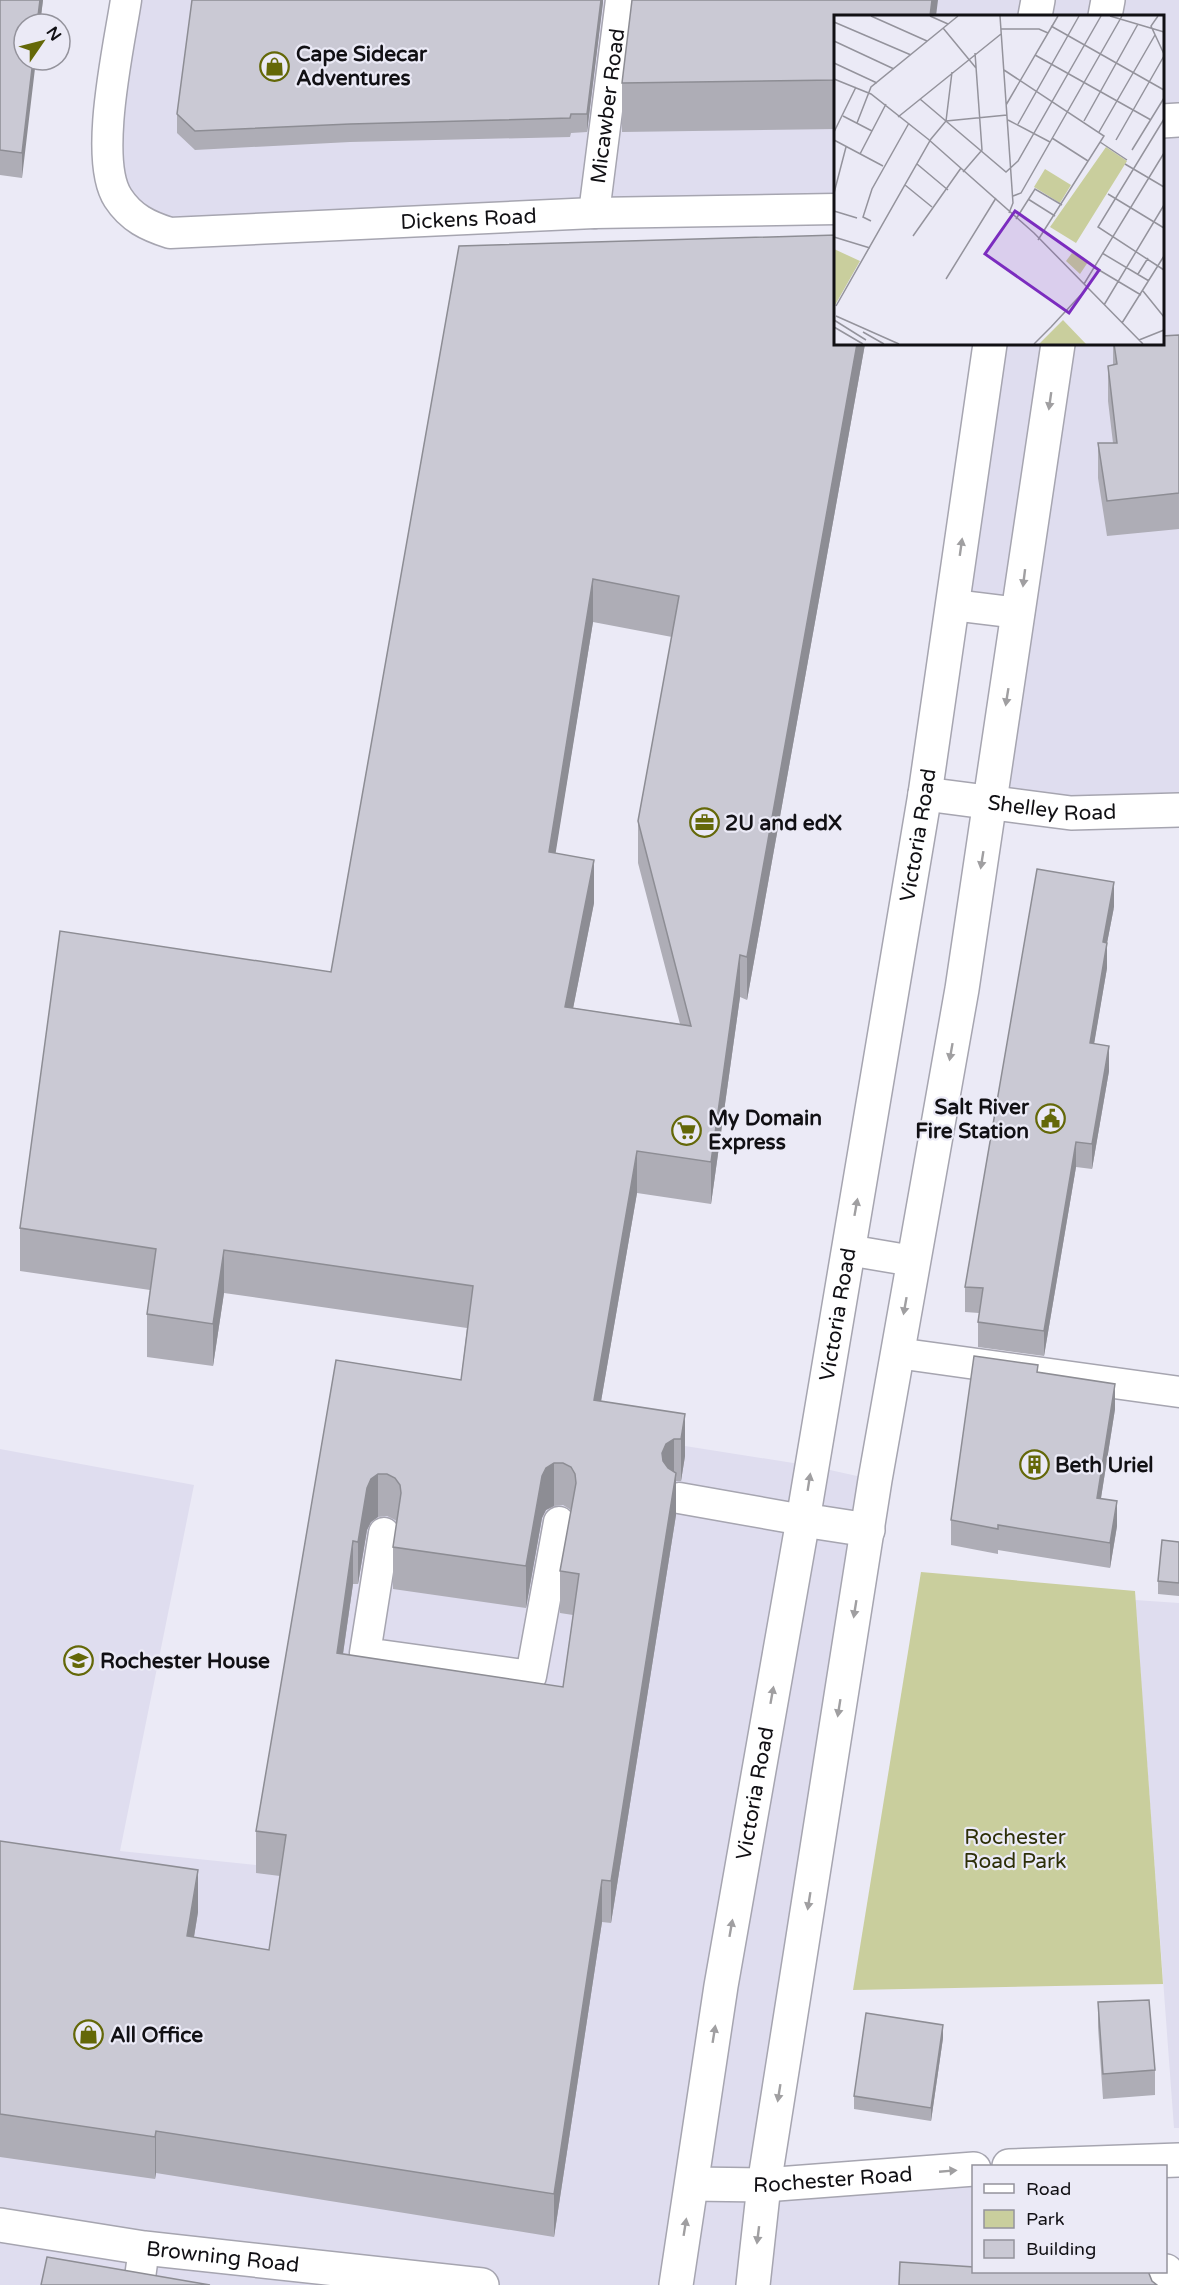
<svg xmlns="http://www.w3.org/2000/svg" width="1179" height="2285" font-family="'Varela Round',sans-serif">
  <style>
    .built { fill: #dfddef }
    .green { fill: #c9ce9d }
    .lines { fill: none; stroke-linecap: round; stroke-linejoin: round }
    .service-casing { stroke: #a6a5b0; stroke-width: 33 }
    .minor-casing { stroke: #a6a5b0; stroke-width: 36 }
    .secondary-casing { stroke: #a6a5b0; stroke-width: 36 }
    .service { stroke: #fff; stroke-width: 30 }
    .minor { stroke: #fff; stroke-width: 33 }
    .secondary { stroke: #fff; stroke-width: 33 }
    .wall { fill: #aeadb6; fill-rule: evenodd }
    .shaded-wall { fill: #8d8d94 }
    .building { fill: #cac9d4; stroke: #8d8d94; stroke-width: 1.5; fill-rule: evenodd }
    .oneway { fill: #a09fa1 }
    .labels { text-anchor: middle; stroke-width: 4.5; stroke-linejoin: round; paint-order: stroke }
    .poi-label { font-size: 21px; font-weight: bold; fill: #111014; stroke: #ebeaf6; text-anchor: start }
    .street-label { font-size: 21px; fill: #111014; stroke: #ebeaf6 }
    .park-label { font-size: 21px; fill: #2d2f07; stroke: #ebeaf6 }
    .inset-road { fill: none; stroke: #94939c; stroke-width: 1.5 }
    .view { fill: #7b2cbf; fill-opacity: 0.15; stroke: #7b2cbf; stroke-width: 3 }
    .inset-edge { fill: none; stroke: #111014; stroke-width: 3 }
  </style>
  <rect width="100%" height="100%" fill="#ebeaf6"/>
  <path class="built" d="M126 0H1179V810L991 802 1019 613 953 605 990 344H1162V16H836L835 209 170 233 109 171Z
    M344 1392 812 1466 875 1480 764 2185 973 2169 974 2272 1011 2285H0V1449L194 1485 120 1851 267 1866Z
    M1135 1600 1179 1603V2128H1174Z"/>
  <path class="green" d="M921 1572 1135 1591 1163 1984 853 1990Z"/>
  <g class="lines">
    <defs>
      <g id="service">
        <path id="s1" d="M126 0C119 46 93 160 118 198 131 218 148 226 170 233L594 213 836 209"/>
        <path id="s2" d="M594 213 621 0"/>
        <path d="M953 605 1019 613"/>
        <path d="M848 1250 913 1261"/>
        <path d="M897 1353 1179 1392"/>
        <path d="M679 1498 803 1520"/>
        <path d="M384 1533 365 1653 531 1676 559 1522"/>
        <path d="M139 2285 144 2248"/>
      </g>
      <g id="minor">
        <path d="M1162 121 1179 120"/>
        <path id="s3" d="M925 794 1071 813 1179 810"/>
        <path d="M1009 2166 1179 2160"/>
        <path id="s4" d="M692 2184 764 2185 974 2169"/>
        <path id="s5" d="M0 2225 144 2248 482 2285"/>
        <path d="M1166 2271 1167 2285"/>
      </g>
      <g id="secondary">
        <path d="M1035 16 1038 0"/>
        <path d="M1105 16 1108 0"/>
        <path d="M803 1520 868 1530"/>
        <path id="s6" d="M676 2285 721 1986 803 1520 925 794 990 344"/>
        <path d="M753 2285 764 2185 875 1480 962 989 1058 344"/>
      </g>
    </defs>
    <use href="#service" class="service-casing"/>
    <use href="#minor" class="minor-casing"/>
    <use href="#secondary" class="secondary-casing"/>
    <use href="#service" class="service"/>
    <use href="#minor" class="minor"/>
    <use href="#secondary" class="secondary"/>
  </g>
  <path class="wall" d="M0 0H43L40 24H24L22 178 0 175Z
    M603 0 587 132 571 133 570 137 350 142 195 150 177 133V114Z
    M836 16V129L622 132V83Z
    M459 246 836 344H865L747 1000 740 997 711 1204 637 1193 601 1401 685 1414V1456L681 1481H676V1515L611 1923 602 1922 554 2237 156 2173 155 2179 0 2157V1841L198 1912 194 1937 269 1950 280 1876 256 1873V1831L336 1360 461 1380 467 1328 224 1293 213 1366 147 1357V1314L150 1290 20 1271V1228L331 972ZM593 622 672 637 638 821V863L680 1024 573 1008 594 903 555 853ZM563 1505 571 1510 560 1571V1613L573 1615 563 1687 343 1654 353 1584H358L367 1530 371 1522 378 1517 387 1516 395 1520 397 1522 393 1547V1589L526 1608 542 1518 546 1510 554 1506Z
    M1179 335V529L1107 536 1098 478V443H1113L1108 401V366L1113 365V344H1162Z
    M1114 907 1107 943V968L1094 1043 1109 1071 1092 1169 1076 1167 1044 1356 978 1347V1322L979 1313 965 1312V1287Z
    M1038 1372 1115 1409 1101 1498 1117 1526 1110 1568 998 1550V1554L951 1545V1520Z
    M1179 1542V1596L1158 1594V1581Z
    M1098 2002 1155 2070V2095L1103 2099 1098 2027Z
    M943 2038 931 2121 854 2109V2096Z"/>
  <path class="shaded-wall" d="M40 0H43L40 24H37Z
    M601 0H603V3L587 132V114Z
    M932 0H938L936 16H930Z
    M33 60H36L22 178V153Z
    M857 344H865L747 1000V957Z
    M593 579V622L549 894V852Z
    M594 860V903L565 1049V1007Z
    M1114 882V907L1107 943V968L1090 1068V1043L1103 942Z
    M740 955V997L711 1204V1162Z
    M1109 1046V1071L1092 1169V1144Z
    M1076 1142V1167L1044 1356V1331Z
    M637 1151V1193L594 1442V1400Z
    M224 1250V1293L213 1366V1324Z
    M1115 1384V1409L1097 1523V1498Z
    M685 1414V1456L681 1481V1439Z
    M674 1439V1482L666 1486 662 1453 666 1444Z
    M554 1463V1506L546 1510 542 1518 526 1608V1566L542 1476 546 1468Z
    M676 1473V1515L611 1923V1881Z
    M378 1474V1517L371 1522 367 1530 358 1584V1542L367 1488 371 1479Z
    M1117 1501V1526L1110 1568V1543Z
    M353 1541V1584L337 1695V1653Z
    M198 1870V1912L187 1979V1936Z
    M602 1880V1922L554 2237V2194Z
    M943 2025V2038L931 2121V2108Z
    M156 2131V2173L155 2179V2137Z"/>
  <path class="building" d="M0 0H40L37 24H24V60H33L22 153 0 150Z
    M192 0H601L587 114H571L570 118 350 124 195 131 177 114Z
    M632 0H932L930 16H836V80L622 83Z
    M836 235V344H857L747 957 740 955 711 1162 637 1151 594 1400 685 1414 681 1439H674L666 1444 662 1453 663 1461 668 1468 676 1473 611 1881 602 1880 554 2194 156 2131 155 2137 0 2114V1841L198 1870 187 1936 269 1950 286 1835 256 1831 336 1360 461 1380 473 1286 224 1250 213 1324 147 1314 156 1249 20 1228 60 931 331 972 459 246ZM593 579 679 596 638 821 691 1026 565 1007 594 860 549 852ZM554 1463H563L571 1467 575 1474 576 1483 560 1571 579 1574 563 1687 337 1653 353 1541 358 1542 367 1488 371 1479 378 1474H387L395 1478 400 1485 401 1493 393 1547 526 1566 542 1476 546 1468Z
    M1179 335V493L1107 501 1098 443H1117L1108 366 1117 364 1114 344H1162V336Z
    M1037 869 1114 882 1103 942 1107 943 1090 1043 1109 1046 1092 1144 1076 1142 1044 1331 978 1322 983 1288 965 1287Z
    M974 1356 1038 1365 1037 1372 1115 1384 1097 1498 1117 1501 1110 1543 998 1525V1529L951 1520Z
    M1162 1540 1179 1542V1583L1158 1581Z
    M1149 2000 1155 2070 1103 2074 1098 2002Z
    M866 2013 943 2025 931 2108 854 2096Z
    M47 2257 210 2285H41Z
    M900 2262 974 2267V2271H1148L1152 2281 1157 2285H899Z"/>
  <defs><path id="oneway-solid" d="M-6-.8H1V-3.2L6.5 0L1 3.2V.8H-6Z" transform="scale(1.5)"/></defs>
  <g class="oneway">
    <use href="#oneway-solid" transform="translate(1050 401) rotate(98)"/>
    <use href="#oneway-solid" transform="translate(961 547) rotate(-82)"/>
    <use href="#oneway-solid" transform="translate(1024 578) rotate(97)"/>
    <use href="#oneway-solid" transform="translate(1007 697) rotate(99)"/>
    <use href="#oneway-solid" transform="translate(982 860) rotate(99)"/>
    <use href="#oneway-solid" transform="translate(951 1052) rotate(100)"/>
    <use href="#oneway-solid" transform="translate(856 1207) rotate(-80)"/>
    <use href="#oneway-solid" transform="translate(905 1306) rotate(100)"/>
    <use href="#oneway-solid" transform="translate(809 1482) rotate(-81)"/>
    <use href="#oneway-solid" transform="translate(855 1609) rotate(99)"/>
    <use href="#oneway-solid" transform="translate(772 1695) rotate(-80)"/>
    <use href="#oneway-solid" transform="translate(839 1708) rotate(99)"/>
    <use href="#oneway-solid" transform="translate(809 1901) rotate(99)"/>
    <use href="#oneway-solid" transform="translate(731 1928) rotate(-80)"/>
    <use href="#oneway-solid" transform="translate(714 2034) rotate(-81)"/>
    <use href="#oneway-solid" transform="translate(779 2093) rotate(99)"/>
    <use href="#oneway-solid" transform="translate(948 2171) rotate(-5)"/>
    <use href="#oneway-solid" transform="translate(685 2227) rotate(-81)"/>
    <use href="#oneway-solid" transform="translate(758 2235) rotate(97)"/>
  </g>
  <defs>
    <symbol id="shop-ring" viewBox="-11 -11 22 22"><circle r="9.5" fill="#ebeaf6" stroke="#646808" stroke-width="1.5"/><path d="M-5-2.5h2.3a2.7 3.5 0 0 1 5.4 0H5L5.5 6h-11ZM-1.5-2.5h3a1.5 2.3 0 0 0-3 0Z" fill="#646808"/></symbol>
    <symbol id="office-ring" viewBox="-11 -11 22 22"><circle r="9.5" fill="#ebeaf6" stroke="#646808" stroke-width="1.5"/><path d="M-6-3h4V-5.5h4V-3h4V5H-6ZM-1-4.5V-3h2v-1.5ZM-6 0V1H6V0Z" fill="#646808"/></symbol>
    <symbol id="civic-ring" viewBox="-11 -11 22 22"><circle r="9.5" fill="#ebeaf6" stroke="#646808" stroke-width="1.5"/><path d="M-.6-6.5H3V-4.5H.6V-3L4-1V1h2V6H-6V1h2V-1L-.6-3ZM-1.2 2.5V6h2.4V2.5Z" fill="#646808"/></symbol>
    <symbol id="supermarket-ring" viewBox="-11 -11 22 22"><circle r="9.5" fill="#ebeaf6" stroke="#646808" stroke-width="1.5"/><path d="M-6-5.5h2.5l.6 2H6L4.5 2H-2.5L-4.4-4H-6ZM-1.5 3.2a1.3 1.3 0 1 0 .1 0ZM3 3.2a1.3 1.3 0 1 0 .1 0Z" fill="#646808"/></symbol>
    <symbol id="building-ring" viewBox="-11 -11 22 22"><circle r="9.5" fill="#ebeaf6" stroke="#646808" stroke-width="1.5"/><path d="M-4-6H4V6H1V3H-1V6H-4ZM-2.5-4.3h1.7v1.8h-1.7ZM.8-4.3h1.7v1.8H.8ZM-2.5-1h1.7V.8h-1.7ZM.8-1h1.7V.8H.8Z" fill="#646808"/></symbol>
    <symbol id="university-ring" viewBox="-11 -11 22 22"><circle r="9.5" fill="#ebeaf6" stroke="#646808" stroke-width="1.5"/><path d="M0-5L7-2L0 1L-7-2ZM-4 1L0 2.5L4 1V4Q0 6-4 4Z" fill="#646808"/></symbol>
  </defs>
  <g fill-rule="evenodd">
    <use href="#shop-ring" x="258" y="50" width="33" height="33"/>
    <use href="#office-ring" x="688" y="806" width="33" height="33"/>
    <use href="#civic-ring" x="1034" y="1102" width="33" height="33"/>
    <use href="#supermarket-ring" x="670" y="1114" width="33" height="33"/>
    <use href="#building-ring" x="1018" y="1448" width="33" height="33"/>
    <use href="#university-ring" x="62" y="1644" width="33" height="33"/>
    <use href="#shop-ring" x="72" y="2018" width="33" height="33"/>
  </g>
  <g class="labels">
    <g class="poi-label">
      <text x="296" y="61">Cape Sidecar<tspan x="296" dy="24">Adventures</tspan></text>
      <text x="725" y="830">2U and edX</text>
      <text x="1029" y="1114" text-anchor="end">Salt River<tspan x="1029" dy="24">Fire Station</tspan></text>
      <text x="708" y="1125">My Domain<tspan x="708" dy="24">Express</tspan></text>
      <text x="1055" y="1472">Beth Uriel</text>
      <text x="100" y="1668">Rochester House</text>
      <text x="110" y="2042">All Office</text>
    </g>
    <g class="street-label">
      <text dy="7" stroke="none"><textPath href="#s2" startOffset="108">Micawber Road</textPath></text>
      <text dy="7" stroke="none"><textPath href="#s1" startOffset="564">Dickens Road</textPath></text>
      <text dy="7" stroke="none"><textPath href="#s3" startOffset="128">Shelley Road</textPath></text>
      <text dy="7" stroke="none"><textPath href="#s6" startOffset="1470">Victoria Road</textPath></text>
      <text dy="7" stroke="none"><textPath href="#s6" startOffset="984">Victoria Road</textPath></text>
      <text dy="7" stroke="none"><textPath href="#s6" startOffset="498">Victoria Road</textPath></text>
      <text dy="7" stroke="none"><textPath href="#s4" startOffset="141">Rochester Road</textPath></text>
      <text dy="7" stroke="none"><textPath href="#s5" startOffset="225">Browning Road</textPath></text>
    </g>
    <g class="park-label">
      <text x="1015" y="1844">Rochester<tspan x="1015" dy="24">Road Park</tspan></text>
    </g>
  </g>
  <g transform="translate(834 15)">
    <rect width="330" height="330" fill="#ebeaf6"/>
    <path d="M272 132 293 146 242 228 216 212ZM211 154 237 170 226 188 200 172ZM0 234 26 246 0 292ZM238 238 254 247 246 259 232 246ZM229 305 252 329H205Z" fill="#c9ce9d"/>
    <path class="inset-road" d="M37 1 93 26M96 1 114 9M166 1 179 188 175 198M276 1 330 17M324 1 317 11 330 39M0 7 77 40M217 11 330 75M109 13 142 53M167 14H205L214 18M0 26 60 54M201 40 317 105M0 48 43 68M170 55 270 121 204 225M0 64 37 79 94 124 200 218 309 329M86 84 172 157 184 146 267 1M172 90 224 1M9 101 38 116M64 102 167 19M330 104 264 212 330 255M174 105 216 127M112 106 173 100M250 106 304 9M23 108 37 72 124 1M184 109 245 1M0 117 22 72M265 117 321 20M218 123 254 146M0 125 49 151M282 125 330 41M266 127 293 145M298 135 330 83M26 139 52 89M83 149 114 175M291 149 330 172M129 157 148 135 141 38M71 170 98 192M0 178 12 132M274 179 330 213M179 181 187 178 288 1M194 184 221 201M0 196 23 203M182 204 201 174 228 190M37 206 29 202 38 174 75 108M79 221 127 153M0 222 36 233M268 238 315 266M260 252 307 280M304 259 314 243M112 264 162 183M250 269 330 138M309 276 330 302M270 290 330 190M2 291 97 124 112 106 118 57M2 301 65 329M0 305 32 325M288 308 330 241M0 312 29 329M217 312 255 271M29 317 50 329M305 325 330 315M200 329 217 312"/>
    <path class="view" d="M181 196 265 255 235 298 151 239Z"/>
    <rect width="330" height="330" class="inset-edge"/>
  </g>
  <rect x="972" y="2165" width="195" height="108" fill="#ebeaf6" stroke="#94939c" stroke-width="1.5"/>
  <rect x="984" y="2184" width="30" height="9" fill="#ffffff" stroke="#94939c" stroke-width="1.5"/>
  <text x="1026" y="2195" font-size="18" fill="#111014">Road</text>
  <rect x="984" y="2210" width="30" height="18" fill="#c9ce9d" stroke="#94939c" stroke-width="1.5"/>
  <text x="1026" y="2225" font-size="18" fill="#111014">Park</text>
  <rect x="984" y="2240" width="30" height="18" fill="#cac9d4" stroke="#94939c" stroke-width="1.5"/>
  <text x="1026" y="2255" font-size="18" fill="#111014">Building</text>
  <g transform="translate(42 42) rotate(55)"><circle r="28" fill="#ebeaf6" stroke="#94939c" stroke-width="1.5"/>
  <path d="M0-4.5L10 22L0 15L-10 22Z" fill="#646808"/>
  <text y="-9" font-size="16" font-weight="bold" text-anchor="middle" fill="#111014">N</text>
  </g>
</svg>
